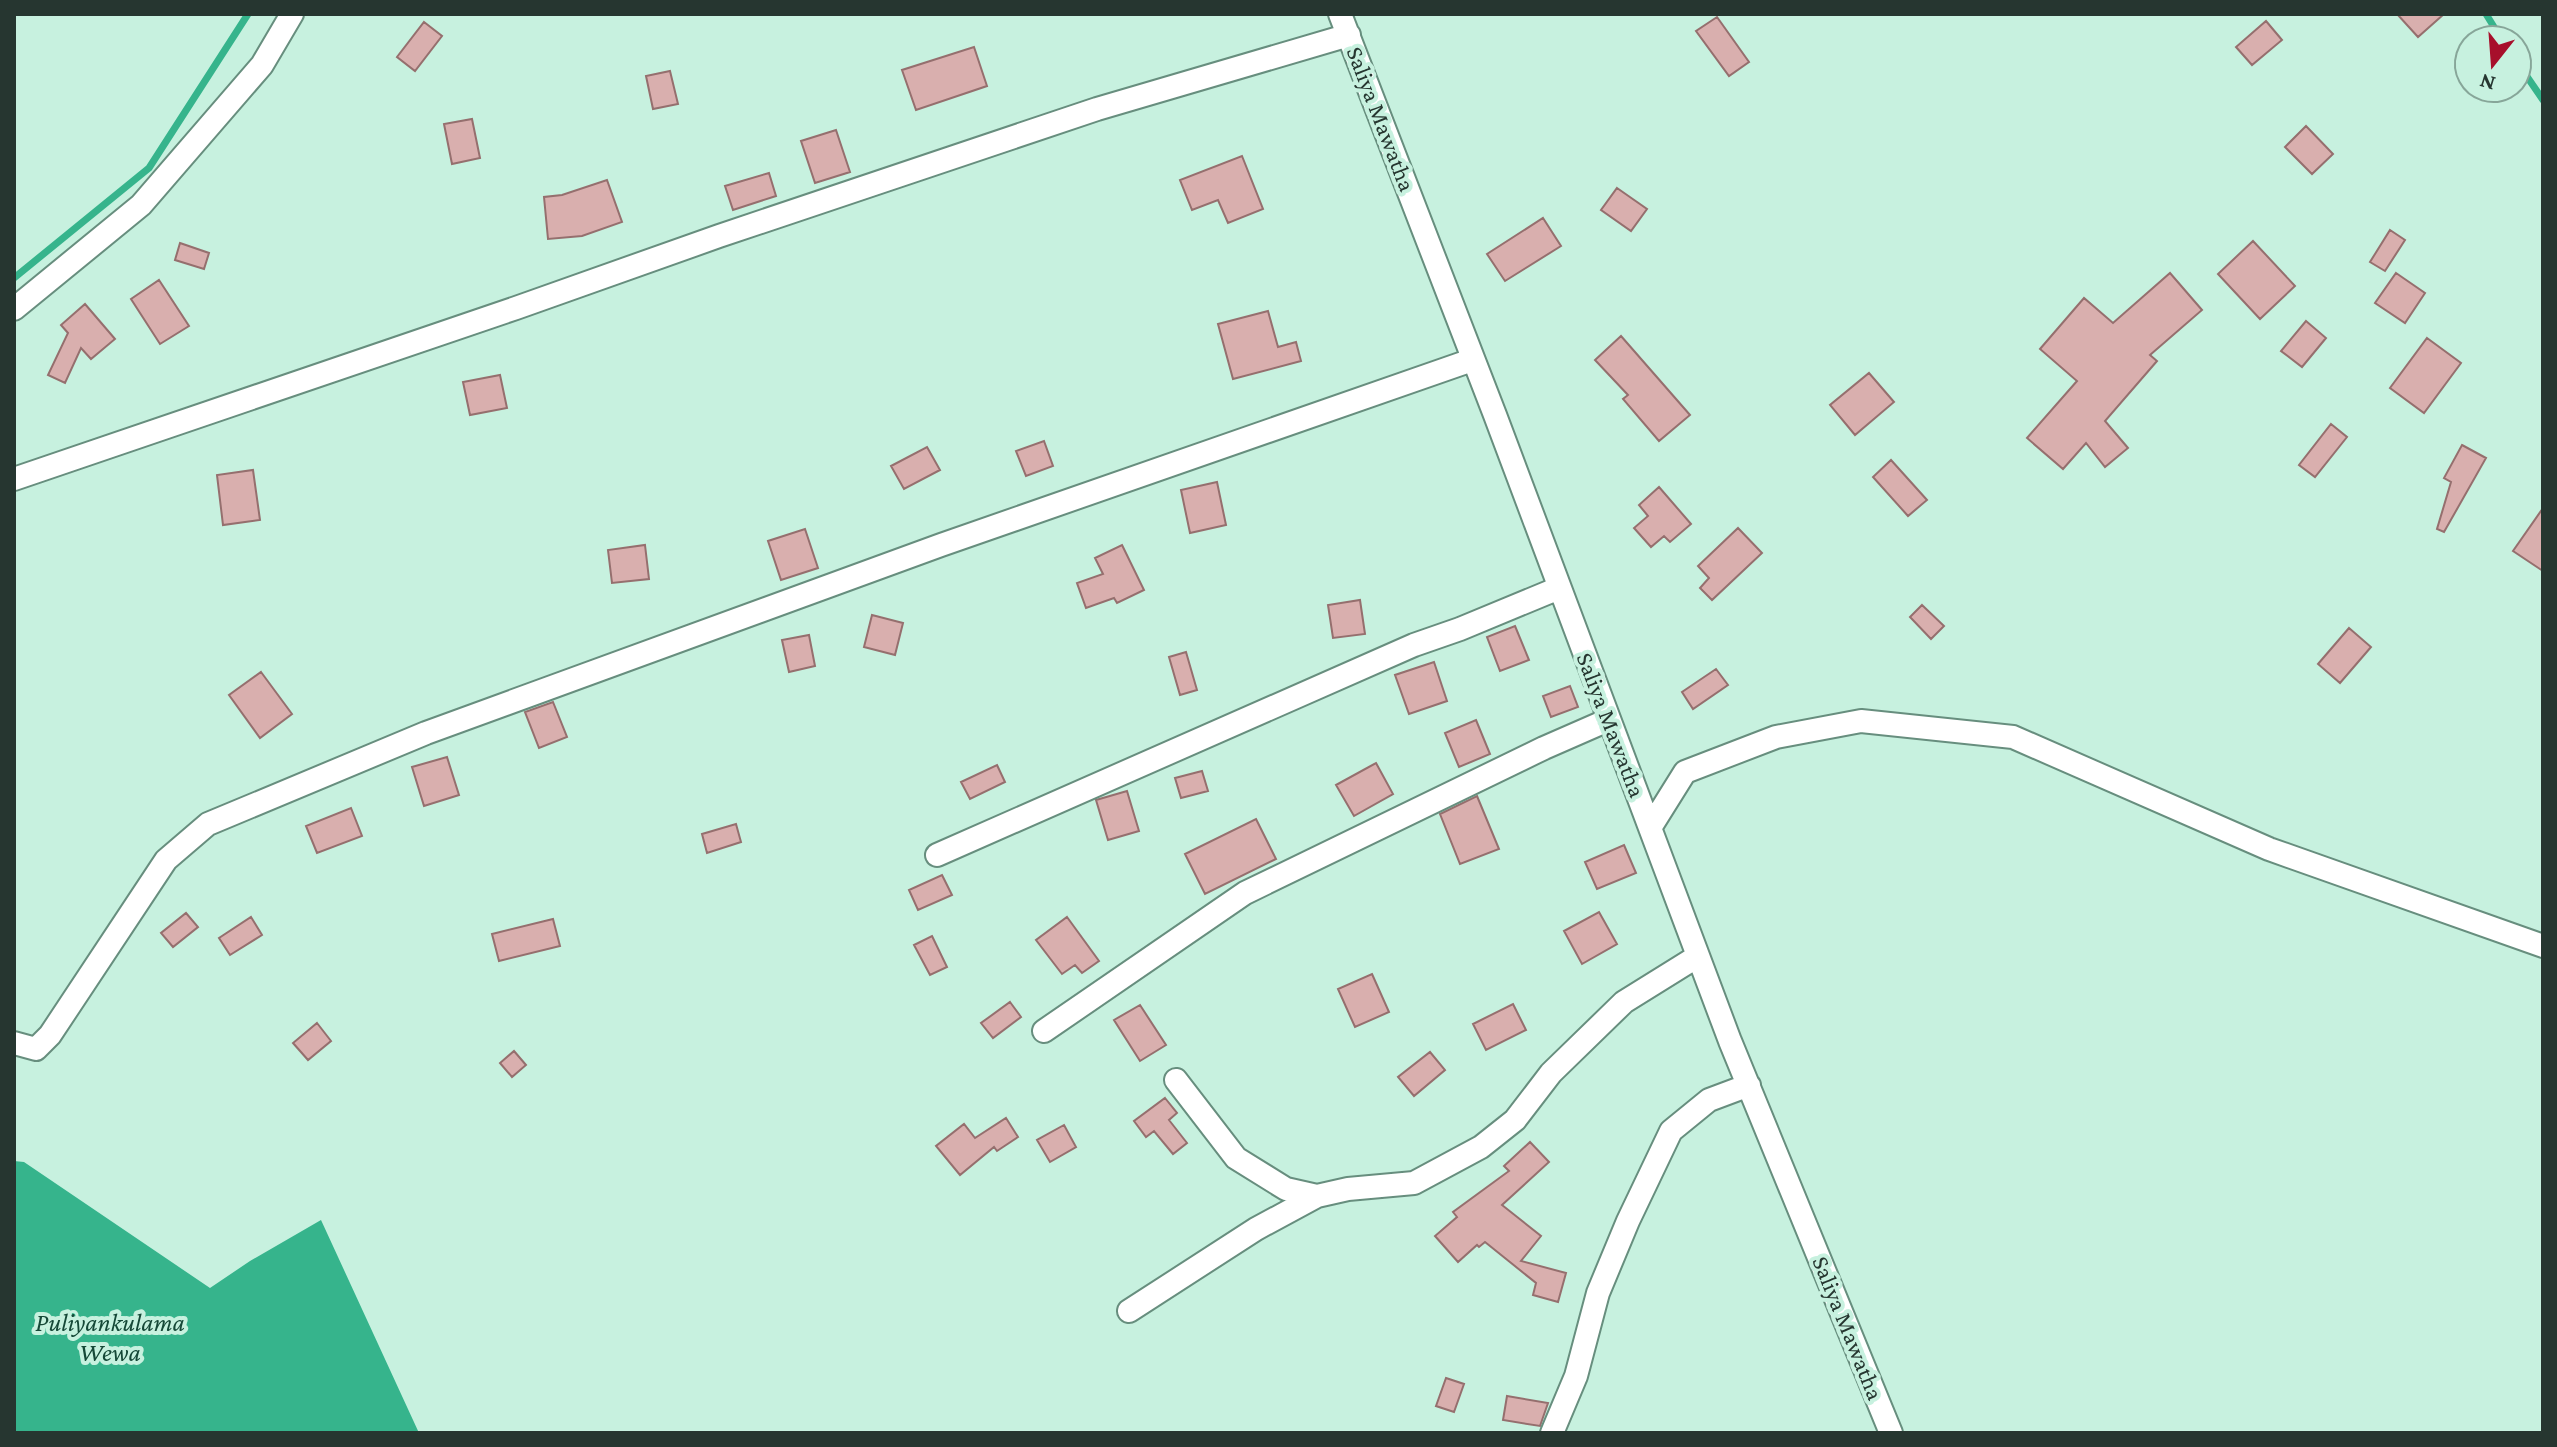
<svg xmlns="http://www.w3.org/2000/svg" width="2557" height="1447" font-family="'Crimson Pro',serif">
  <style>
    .water { fill: #36b48c }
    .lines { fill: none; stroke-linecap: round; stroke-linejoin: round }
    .stream { stroke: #36b48c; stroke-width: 7 }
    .building { fill: #d9afae; stroke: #956f6e; stroke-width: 2 }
    .minor-casing { stroke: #678e7e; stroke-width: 26 }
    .minor { stroke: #fff; stroke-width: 22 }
    .labels { text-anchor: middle; stroke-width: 8; stroke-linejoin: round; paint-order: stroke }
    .street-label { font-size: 24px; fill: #263630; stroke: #c7f1df }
    .water-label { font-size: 26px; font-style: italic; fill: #154837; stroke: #c7f1df }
  </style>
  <rect width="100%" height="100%" fill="#c7f1df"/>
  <path class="water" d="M14 1161 24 1162 210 1288 250 1261 321 1220 419 1433H14Z"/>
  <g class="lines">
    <path class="stream" d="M2486 14 2502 40
      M2517 62 2543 100
      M14 278 149 168 248 14"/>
  </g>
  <path class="building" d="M2397 14H2444L2418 37Z
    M1717 17 1749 62 1729 76 1696 31Z
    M2266 21 2282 40 2252 65 2236 47Z
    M424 22 442 36 415 71 397 57Z
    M974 47 987 86 916 110 902 70Z
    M670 71 678 104 653 109 646 76Z
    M472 119 480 158 452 164 444 124Z
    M2306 126 2333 154 2312 174 2285 147Z
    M836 130 850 172 815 183 801 141Z
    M1242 156 1263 209 1228 223 1218 200 1192 210 1180 180Z
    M769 173 776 196 733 210 725 186Z
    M607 180 622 222 582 236 548 239 544 197 562 195Z
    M1617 188 1647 209 1631 231 1601 210Z
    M1543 218 1561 246 1505 281 1487 254Z
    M2390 230 2405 240 2385 271 2370 262Z
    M2253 241 2295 286 2260 319 2218 274Z
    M180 243 209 253 204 269 175 260Z
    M2170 273 2202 310 2150 355 2157 361 2105 421 2128 448 2105 467 2086 443 2063 469 2027 438 2077 381 2040 349 2084 298 2113 323Z
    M2396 273 2425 293 2405 323 2375 303Z
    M159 280 189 326 160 344 131 299Z
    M85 304 115 339 91 359 81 348 65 383 48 375 68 333 61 325Z
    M1268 311 1278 347 1296 342 1301 361 1233 379 1218 324Z
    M2306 321 2326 338 2302 367 2281 351Z
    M1621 336 1690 415 1659 441 1623 399 1628 395 1595 360Z
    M2427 338 2461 363 2424 413 2390 388Z
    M1869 373 1894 402 1855 435 1830 405Z
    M500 375 507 408 470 415 463 382Z
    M2331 424 2347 437 2315 477 2299 465Z
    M1044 441 1053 466 1026 476 1016 451Z
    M2462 445 2486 458 2444 532 2437 529 2451 482 2444 478Z
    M927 447 940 470 904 489 891 466Z
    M1891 460 1927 500 1908 516 1873 477Z
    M253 470 260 520 223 525 217 475Z
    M1217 482 1226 525 1190 533 1181 490Z
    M1659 487 1691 524 1670 542 1664 536 1651 547 1634 528 1648 516 1639 505Z
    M2543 508V571L2513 551Z
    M1738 528 1762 553 1712 600 1700 588 1709 578 1698 566Z
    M805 529 818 568 781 580 768 541Z
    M645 545 649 579 612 583 608 550Z
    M1122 545 1144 590 1117 603 1114 598 1086 608 1077 583 1103 574 1095 558Z
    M1360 600 1365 634 1333 638 1328 605Z
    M1922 605 1944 626 1931 639 1910 617Z
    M872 615 903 623 895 655 864 647Z
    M1515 626 1529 660 1500 671 1487 637Z
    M2349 628 2371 647 2340 683 2318 664Z
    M809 635 815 666 789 672 782 640Z
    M1186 652 1197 690 1180 695 1169 657Z
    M1434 662 1447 701 1409 714 1395 675Z
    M1716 669 1728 685 1693 709 1682 692Z
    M261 672 292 714 260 738 229 695Z
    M1570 686 1578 707 1551 717 1543 696Z
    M553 702 567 737 539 748 525 712Z
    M1476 720 1490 754 1459 767 1445 733Z
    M447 757 459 795 424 806 412 767Z
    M1376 763 1393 794 1354 816 1336 785Z
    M997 765 1005 782 970 799 961 782Z
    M1202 771 1208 791 1181 798 1175 778Z
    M1127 791 1139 831 1108 840 1096 800Z
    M1477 796 1499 849 1460 864 1440 814Z
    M351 808 362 836 317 853 306 826Z
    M1256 819 1276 859 1205 894 1185 854Z
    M736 824 741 842 707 853 702 834Z
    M1624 845 1636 873 1597 889 1585 862Z
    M942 875 952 895 918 910 909 890Z
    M1599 912 1617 944 1582 964 1564 931Z
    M186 913 198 927 173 947 161 933Z
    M251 917 262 935 230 955 219 938Z
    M1067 917 1099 961 1082 973 1075 965 1062 974 1036 940Z
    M553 919 560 946 499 961 492 934Z
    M932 936 947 967 930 975 914 945Z
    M1372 974 1389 1012 1355 1027 1338 989Z
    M1010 1002 1021 1017 993 1038 981 1023Z
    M1513 1004 1526 1030 1486 1050 1473 1024Z
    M1140 1005 1166 1045 1140 1061 1114 1020Z
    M317 1023 331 1041 308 1060 293 1043Z
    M514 1051 526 1065 512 1077 500 1063Z
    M1430 1052 1445 1070 1414 1096 1398 1077Z
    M1165 1098 1177 1113 1169 1120 1187 1143 1173 1154 1154 1131 1146 1137 1134 1121Z
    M1006 1118 1018 1137 997 1151 994 1147 960 1175 936 1146 964 1124 975 1138Z
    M1064 1125 1076 1147 1050 1162 1037 1140Z
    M1530 1142 1549 1162 1502 1205 1541 1236 1521 1261 1566 1273 1558 1302 1533 1295 1536 1283 1485 1242 1479 1247 1477 1245 1458 1262 1435 1236 1457 1217 1453 1212 1509 1171 1504 1166Z
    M1446 1378 1464 1384 1454 1412 1436 1406Z
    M1507 1396 1548 1403 1540 1426 1503 1420Z"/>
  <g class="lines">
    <defs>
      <path id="minor" d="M1340 14 1495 415 1730 1041 1891 1433
        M14 309 141 205 262 65 292 14
        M14 479 516 308 719 236 1097 109 1349 35
        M1650 828 1685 772 1776 737 1861 721 2013 737 2269 849 2543 946
        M937 855 1414 645 1460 629 1559 588
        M1044 1031 1245 893 1544 748 1608 720
        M14 1043 36 1049 50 1035 166 860 208 824 426 733 941 545 1472 360
        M1176 1080 1236 1158 1286 1189 1317 1196
        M1129 1311 1256 1229 1317 1196 1348 1189 1414 1183 1481 1147 1515 1120 1551 1073 1624 1002 1698 956
        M1552 1433 1576 1376 1598 1293 1628 1221 1671 1131 1709 1100 1749 1085"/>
    </defs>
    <use href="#minor" class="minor-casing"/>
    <use href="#minor" class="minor"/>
  </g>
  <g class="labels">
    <g class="street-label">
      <text transform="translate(1381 119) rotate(69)" y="8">Saliya Mawatha</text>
      <text transform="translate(1611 725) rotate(69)" y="8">Saliya Mawatha</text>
      <text transform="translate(1848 1328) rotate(68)" y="8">Saliya Mawatha</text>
    </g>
    <g class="water-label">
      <text x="110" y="1331">Puliyankulama<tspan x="110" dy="30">Wewa</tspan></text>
    </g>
  </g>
  <rect width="2557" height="1447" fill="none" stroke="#263630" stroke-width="32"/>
  <g transform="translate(2493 64) rotate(197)"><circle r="38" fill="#c7f1df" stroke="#87a699" stroke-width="2"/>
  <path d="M0-6L14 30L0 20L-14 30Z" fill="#a70f2b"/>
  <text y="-12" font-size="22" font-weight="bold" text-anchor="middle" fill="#263630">N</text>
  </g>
</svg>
